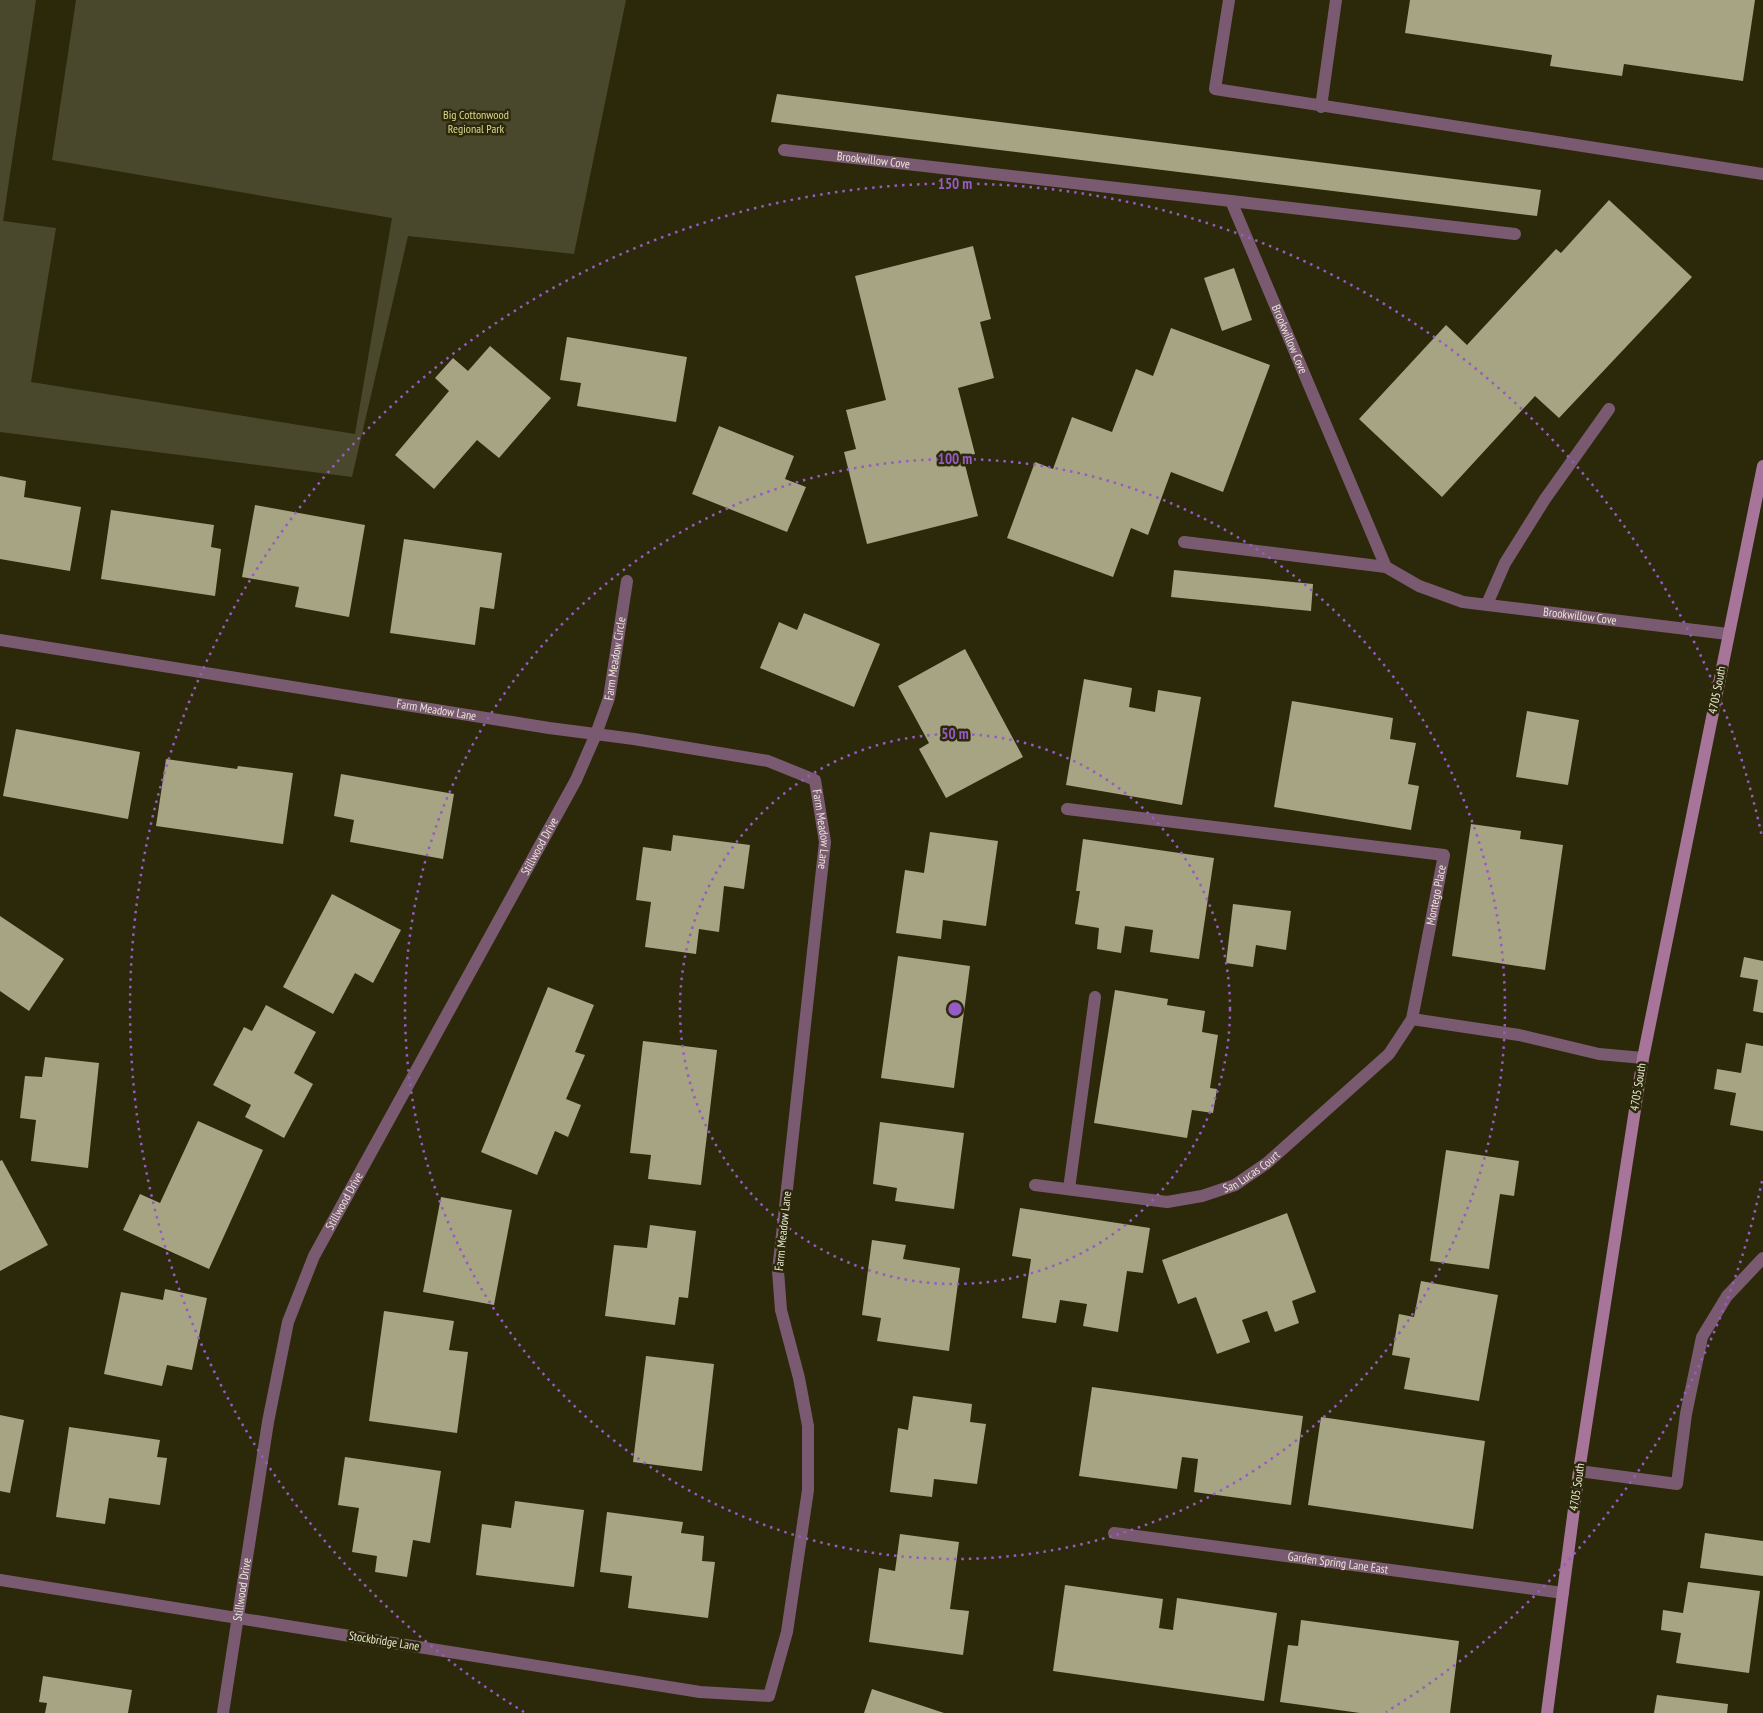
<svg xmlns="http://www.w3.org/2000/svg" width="1763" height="1713" font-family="'PT Sans Narrow',sans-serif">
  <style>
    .green { fill: #4a482c }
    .building { fill: #a6a482 }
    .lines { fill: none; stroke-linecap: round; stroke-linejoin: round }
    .lane { stroke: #7a5a71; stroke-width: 12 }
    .street { stroke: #7a5a71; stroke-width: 12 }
    .secondary { stroke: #a8759a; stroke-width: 12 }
    .ring { fill: none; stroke: #965bc4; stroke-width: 2.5; stroke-dasharray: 2.5 5 }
    .labels { text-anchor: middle; stroke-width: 5; stroke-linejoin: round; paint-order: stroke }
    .park-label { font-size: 12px; fill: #dbd68f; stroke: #2c290a }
    .street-label { font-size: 12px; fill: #e8e7d5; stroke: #2c290a }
    .centre { fill: #965bc4; stroke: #2c290a; stroke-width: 2.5 }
    .ring-label { font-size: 15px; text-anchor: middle; font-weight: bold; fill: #965bc4; stroke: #2c290a; stroke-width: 5; stroke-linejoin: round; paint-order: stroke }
  </style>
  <rect width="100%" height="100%" fill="#2c290a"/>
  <path class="green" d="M0 0H36L3 221 56 228 31 382 355 434 392 218 52 160 76 0H626L574 254 408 236 352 477 0 432Z"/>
  <path class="building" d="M1410 0H1755L1743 81 1624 64 1622 76 1550 66 1552 55 1405 33Z
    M777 94 1541 190 1537 216 771 122Z
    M1609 200 1692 277 1559 418 1535 396 1442 497 1359 419 1446 325 1467 345 1556 249 1561 253Z
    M973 246 991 319 980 322 994 378 958 388 975 454 963 457 978 516 867 544 844 452 856 449 846 410 886 400 855 276Z
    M1234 268 1252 320 1222 331 1204 278Z
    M1171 328 1270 365 1223 492 1171 472 1148 535 1131 528 1113 577 1007 538 1035 462 1053 469 1072 417 1112 432 1136 369 1153 376Z
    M567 337 687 357 676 422 577 406 581 383 560 380Z
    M490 346 551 398 499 458 477 440 434 489 395 455 449 391 435 378 453 358 468 371Z
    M719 426 794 456 785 479 806 487 787 532 692 494Z
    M0 476 26 481 24 497 81 507 70 571 0 559Z
    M255 505 365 525 349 617 295 607 299 587 242 577Z
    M111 510 214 525 211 547 221 549 215 596 101 579Z
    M404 539 502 553 494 609 480 607 475 645 390 633Z
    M1174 570 1313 584 1311 611 1171 597Z
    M804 613 880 644 854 707 760 668 779 622 797 630Z
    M965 649 1023 757 946 798 919 749 929 743 898 686Z
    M1084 679 1132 688 1129 707 1155 712 1158 690 1201 697 1182 805 1066 785Z
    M1292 701 1393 718 1390 739 1416 743 1408 784 1419 786 1411 830 1274 807Z
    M1527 711 1579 720 1568 785 1516 777Z
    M16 729 140 752 128 819 3 796Z
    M166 759 237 769 238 766 293 773 283 844 156 826Z
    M341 774 454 794 443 859 350 842 354 820 334 816Z
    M1471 824 1521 831 1520 839 1563 845 1545 970 1452 956Z
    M930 832 998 841 986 926 943 920 941 939 896 933 905 870 924 873Z
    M673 835 750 845 744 889 724 886 719 932 699 929 696 954 645 947 651 902 636 900 643 847 671 851Z
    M1083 839 1214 858 1199 959 1150 952 1153 930 1125 926 1121 953 1097 949 1099 928 1075 924 1080 891H1076Z
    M332 894 401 930 373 983 355 973 333 1014 283 987Z
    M1233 904 1291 911 1286 950 1256 945 1253 967 1226 963Z
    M0 916 64 959 29 1011 0 991Z
    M898 956 970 966 954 1088 881 1078Z
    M1744 957 1763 961V1013L1753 1011 1758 980 1740 977Z
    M548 987 594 1005 575 1052 585 1055 566 1099 581 1105 568 1137 555 1131 537 1175 481 1152Z
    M1115 990 1168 999 1167 1005 1205 1011 1202 1032 1218 1035 1210 1088 1217 1089 1213 1113 1192 1110 1187 1138 1094 1123Z
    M266 1005 316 1032 294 1073 313 1084 284 1138 245 1117 251 1105 213 1085 244 1027 252 1031Z
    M643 1041 717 1050 701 1185 648 1179 651 1155 630 1153Z
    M1746 1043 1763 1046V1131L1730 1125 1736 1093 1714 1089 1717 1069 1741 1073Z
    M45 1057 99 1063 88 1168 31 1161 36 1120 20 1118 25 1076 42 1077Z
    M198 1121 263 1150 209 1269 123 1230 140 1194 160 1203Z
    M880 1122 964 1133 954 1209 895 1201 897 1188 873 1184Z
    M1446 1150 1519 1161 1514 1196 1500 1194 1489 1269 1430 1261Z
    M2 1160 48 1245 0 1271V1161Z
    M441 1197 512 1210 494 1305 423 1292Z
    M1020 1208 1150 1228 1143 1273 1127 1271 1118 1332 1083 1326 1087 1304 1060 1300 1056 1323 1022 1318 1031 1259 1012 1256Z
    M1287 1213 1316 1292 1292 1301 1299 1323 1275 1332 1267 1311 1242 1320 1250 1342 1217 1354 1196 1297 1178 1304 1162 1260Z
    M650 1225 696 1231 688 1298 679 1297 675 1325 605 1316 614 1245 647 1248Z
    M872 1240 906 1245 903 1259 960 1268 949 1351 877 1341 881 1318 862 1315Z
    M1421 1281 1498 1295 1479 1401 1404 1389 1410 1358 1392 1355 1399 1314 1414 1317Z
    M165 1289 207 1298 192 1370 167 1365 162 1386 104 1374 121 1292 163 1300Z
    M384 1311 454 1321 449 1350 468 1352 457 1433 369 1421Z
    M646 1356 714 1364 702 1471 633 1462Z
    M1092 1387 1303 1416 1291 1505 1194 1492 1198 1459 1182 1457 1177 1489 1079 1476Z
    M913 1396 972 1404 970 1422 986 1424 977 1484 934 1479 932 1497 890 1492 898 1428 908 1430Z
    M0 1415 24 1420 10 1493 0 1491Z
    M1321 1417 1485 1441 1473 1529 1308 1505Z
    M69 1427 160 1440 157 1457 167 1458 160 1505 109 1498 105 1524 56 1517Z
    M345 1457 441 1471 430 1543 413 1540 407 1577 375 1572 377 1556 352 1552 359 1508 338 1505Z
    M515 1501 584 1510 574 1587 476 1575 482 1524 511 1528Z
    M607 1512 683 1522 681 1533 704 1536 702 1561 715 1562 708 1618 628 1608 632 1576 600 1572Z
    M1705 1533 1763 1541V1576L1700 1568Z
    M900 1534 959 1542 950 1609 969 1611 963 1655 869 1642 879 1568 895 1571Z
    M1688 1582 1760 1591 1749 1673 1676 1663 1681 1633 1661 1630 1663 1610 1683 1613Z
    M1065 1585 1163 1599 1159 1628 1173 1630 1177 1598 1277 1613 1264 1701 1053 1671Z
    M1301 1620 1459 1641 1450 1713H1360L1280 1702 1288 1645 1298 1646Z
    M43 1676 132 1690 128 1713H45L47 1703 39 1702Z
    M872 1689 944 1713H864Z
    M1657 1695 1728 1704 1727 1713H1654Z"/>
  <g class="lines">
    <path class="lane" d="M1229 0 1215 89 1763 174
      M1321 107 1336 0
      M1231 201 1515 234
      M1184 542 1386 567
      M1487 604 1505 563 1545 499 1609 409
      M1069 1189 1095 997
      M1579 1471 1677 1484 1686 1414 1702 1337 1727 1296 1763 1258"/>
    <g class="street">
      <path id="s1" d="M784 150 1231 201 1386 567 1419 586 1463 602 1728 634"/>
      <path id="s2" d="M0 640 549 728 634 739 768 761 815 780 825 842 778 1271 781 1310 799 1378 808 1426V1490L787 1632 769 1696 700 1692 0 1580"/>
      <path d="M1412 1019 1519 1035 1599 1054 1643 1058"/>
      <path id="s3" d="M1035 1185 1167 1202 1202 1196 1235 1185 1267 1163 1389 1054 1412 1019 1444 855 1067 809"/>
      <path id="s4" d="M1114 1533 1563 1593"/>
      <path id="s5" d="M223 1713 268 1422 288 1322 314 1256 576 780 596 734 609 698 627 581"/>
    </g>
    <path class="secondary" d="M1547 1713 1579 1471 1643 1058 1763 466"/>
  </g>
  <g class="ring">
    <circle cx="955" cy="1009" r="275"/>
    <circle cx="955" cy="1009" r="550"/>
    <path d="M1762 1181A825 825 0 0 1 1386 1712M524 1712A825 825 0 1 1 1762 837"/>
  </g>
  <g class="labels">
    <g class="park-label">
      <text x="476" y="119">Big Cottonwood<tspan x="476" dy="14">Regional Park</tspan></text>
    </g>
    <g class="street-label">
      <text dy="4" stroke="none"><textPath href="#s1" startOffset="90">Brookwillow Cove</textPath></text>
      <text dy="4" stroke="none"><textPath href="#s1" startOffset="600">Brookwillow Cove</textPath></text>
      <text dy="4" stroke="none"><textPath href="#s1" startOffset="1050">Brookwillow Cove</textPath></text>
      <text dy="4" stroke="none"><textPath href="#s5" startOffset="1139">Farm Meadow Circle</textPath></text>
      <text transform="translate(1717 690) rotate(-79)" y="4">4705 South</text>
      <text dy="4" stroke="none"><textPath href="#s2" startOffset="442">Farm Meadow Lane</textPath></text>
      <text dy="4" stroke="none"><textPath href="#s2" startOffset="878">Farm Meadow Lane</textPath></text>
      <text dy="4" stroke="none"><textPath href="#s5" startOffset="935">Stillwood Drive</textPath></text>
      <text dy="4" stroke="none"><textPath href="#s3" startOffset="574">Montego Place</textPath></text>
      <text transform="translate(1638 1087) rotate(-81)" y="4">4705 South</text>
      <text dy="4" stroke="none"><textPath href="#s3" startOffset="224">San Lucas Court</textPath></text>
      <text dy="4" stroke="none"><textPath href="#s5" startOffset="530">Stillwood Drive</textPath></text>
      <text transform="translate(783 1231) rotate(-84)" y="4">Farm Meadow Lane</text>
      <text transform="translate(1577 1487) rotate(-82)" y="4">4705 South</text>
      <text dy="4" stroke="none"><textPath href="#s4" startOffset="226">Garden Spring Lane East</textPath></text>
      <text dy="4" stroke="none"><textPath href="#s5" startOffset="125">Stillwood Drive</textPath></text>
      <text transform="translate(384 1641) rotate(9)" y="4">Stockbridge Lane</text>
    </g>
  </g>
  <circle cx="955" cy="1009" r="8" class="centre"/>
  <g class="ring-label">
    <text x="955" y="189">150 m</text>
    <text x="955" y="464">100 m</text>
    <text x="955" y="739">50 m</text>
  </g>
</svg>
